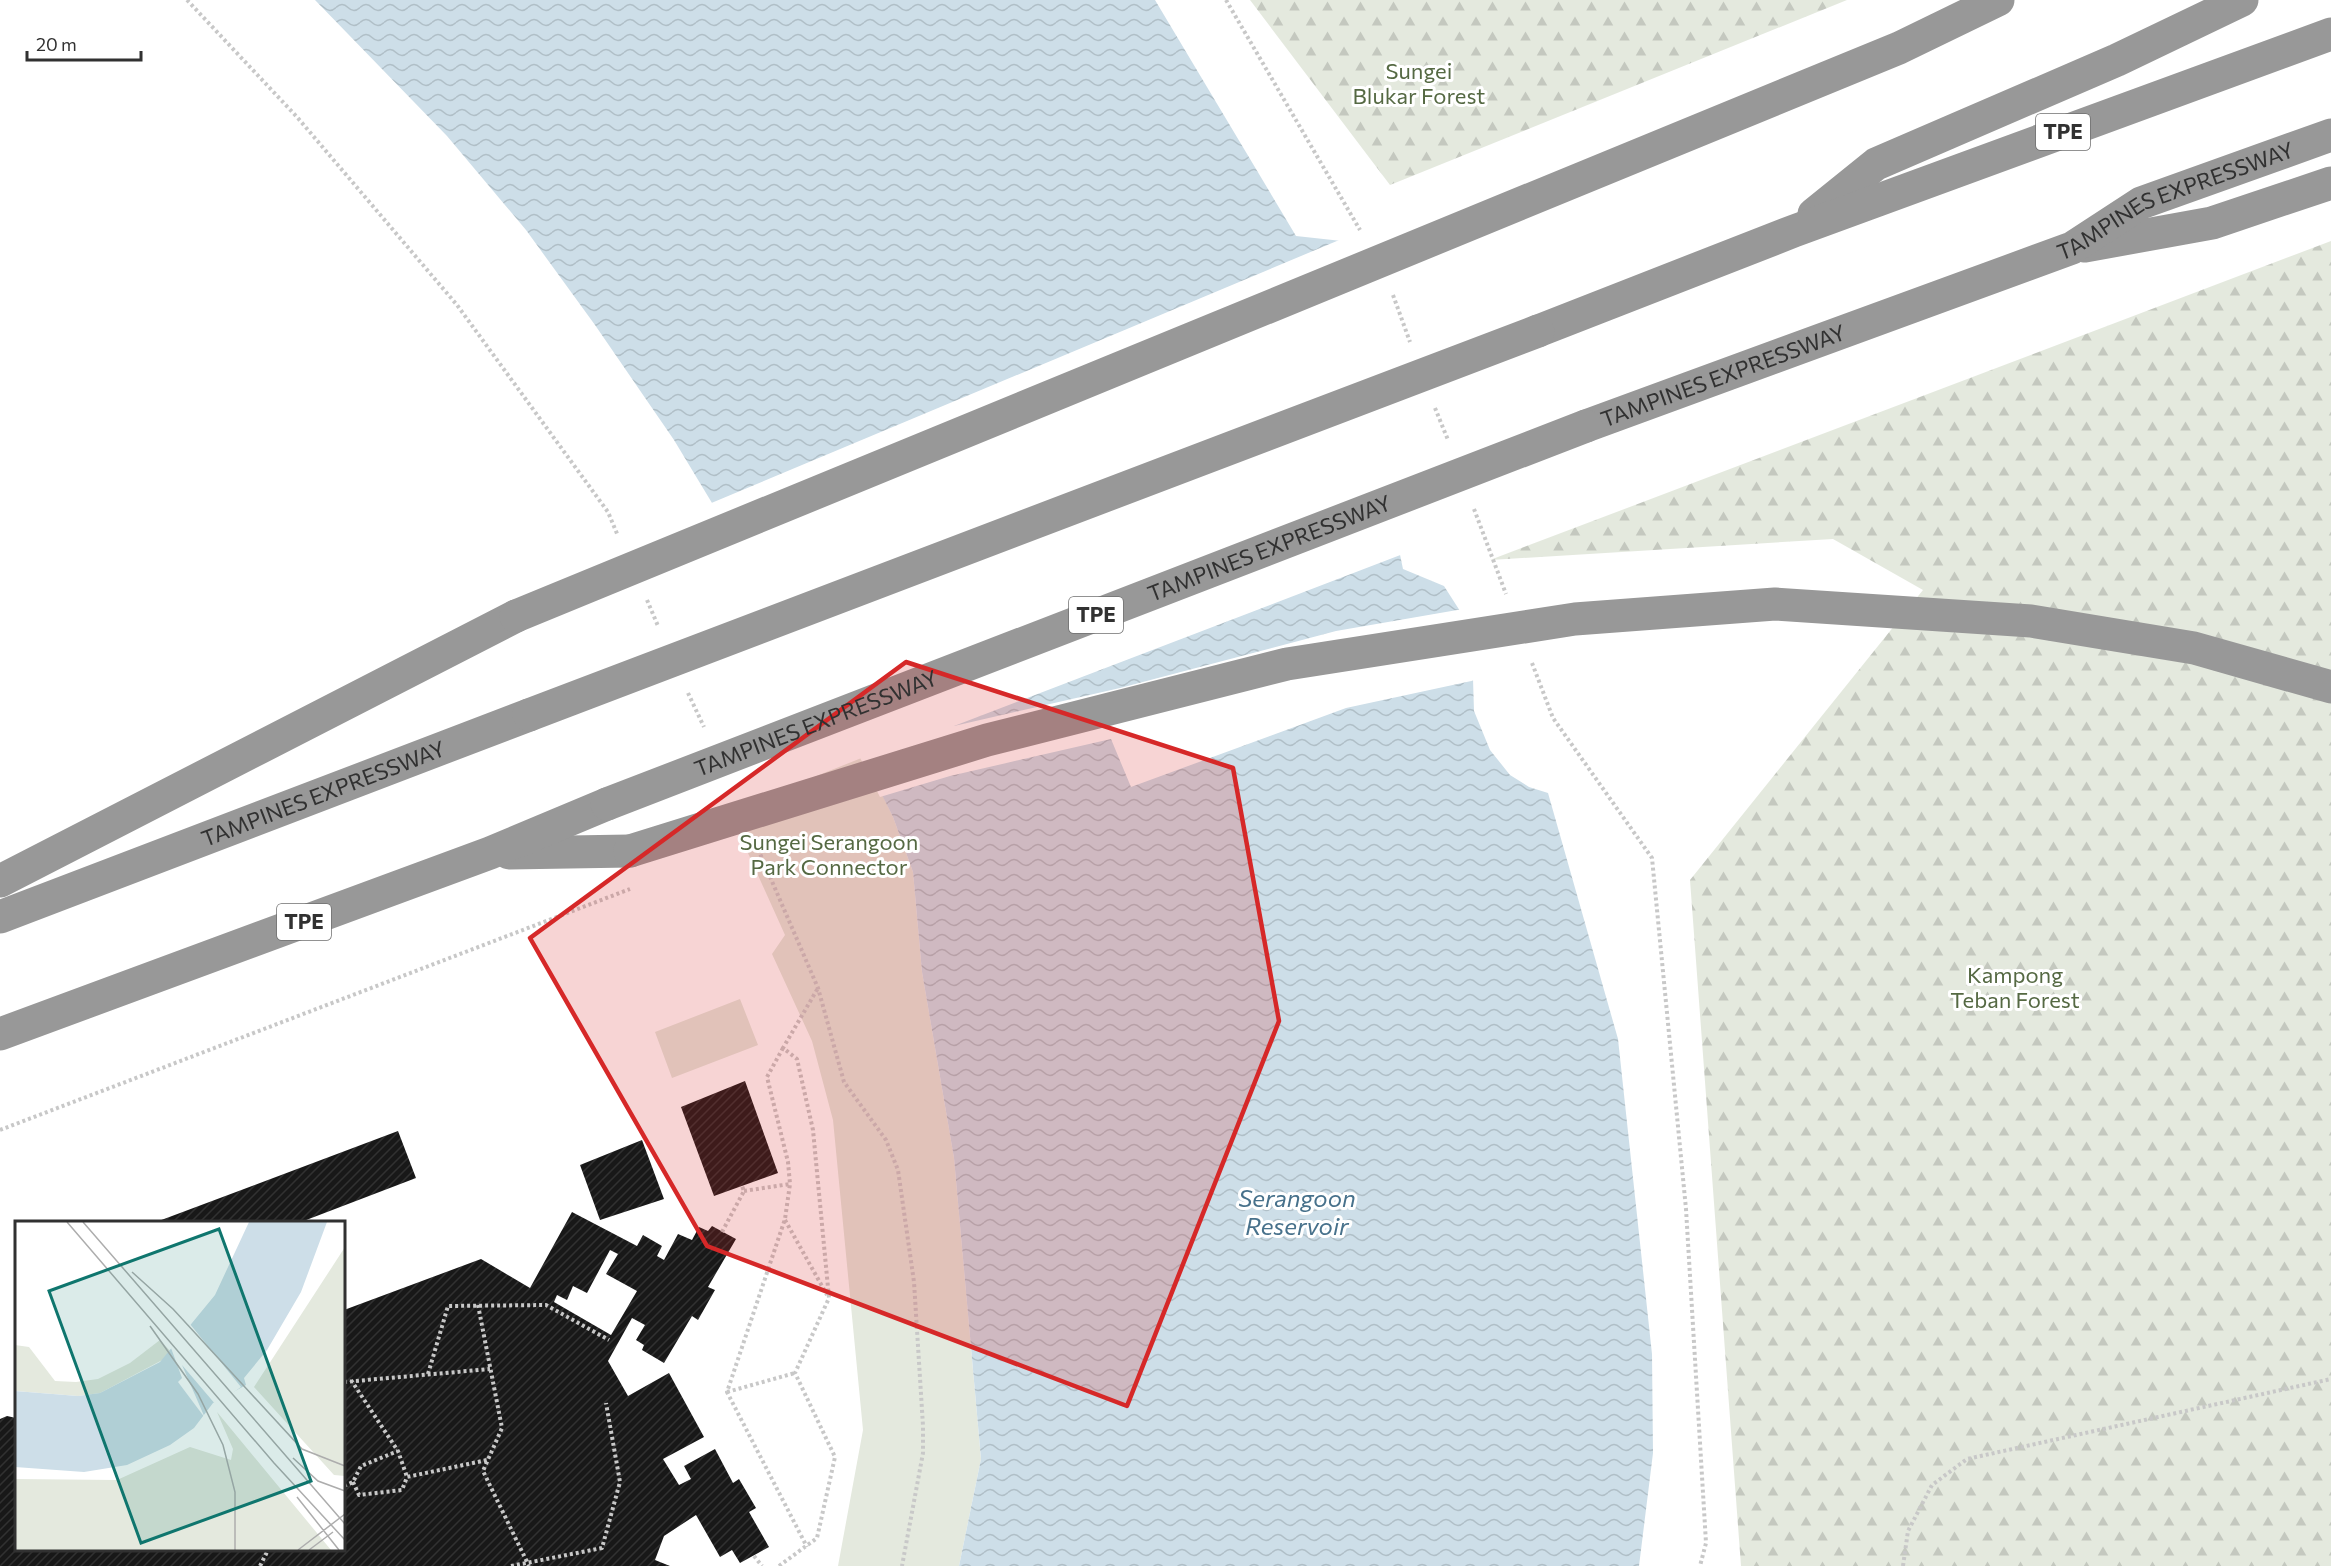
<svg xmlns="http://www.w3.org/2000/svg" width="2331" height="1566" font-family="Commissioner,sans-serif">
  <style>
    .forest { fill: url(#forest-firs) }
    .green { fill: #e4e9de }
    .water { fill: url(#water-waves) }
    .pier { fill: #fff }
    .building { fill: url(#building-hatch); fill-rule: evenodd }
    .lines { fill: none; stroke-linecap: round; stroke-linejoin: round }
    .path { stroke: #c8c8c8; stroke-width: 4; stroke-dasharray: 3 3; stroke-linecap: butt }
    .motorway { stroke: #989898; stroke-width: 33 }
    .motorway-bridge { stroke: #989898; stroke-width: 33 }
    .marked { fill: #d62828; fill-opacity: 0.2; stroke: #d62828; stroke-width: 4.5; stroke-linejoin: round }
    .labels { text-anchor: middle; stroke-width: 6; stroke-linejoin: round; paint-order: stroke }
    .shield { fill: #fff; stroke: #6f6f6f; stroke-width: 1.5 }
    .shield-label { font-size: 21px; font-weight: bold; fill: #313131 }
    .park-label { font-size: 22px; fill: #556943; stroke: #fff }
    .street-label { font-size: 22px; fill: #313131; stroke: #fff }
    .water-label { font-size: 24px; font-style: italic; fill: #47718b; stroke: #fff }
    .inset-road { fill: none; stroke: #adadad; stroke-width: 1.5 }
    .view { fill: #0f766e; fill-opacity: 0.15; stroke: #0f766e; stroke-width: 3 }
    .inset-edge { fill: none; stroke: #313131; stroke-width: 3 }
  </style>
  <defs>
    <pattern id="forest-firs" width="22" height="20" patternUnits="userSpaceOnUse" patternTransform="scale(1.5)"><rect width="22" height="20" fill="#e4e9de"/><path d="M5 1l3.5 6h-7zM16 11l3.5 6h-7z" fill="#c4c8bf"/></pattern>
    <pattern id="water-waves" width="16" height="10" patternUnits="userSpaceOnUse" patternTransform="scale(1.5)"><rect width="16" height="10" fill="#cddee8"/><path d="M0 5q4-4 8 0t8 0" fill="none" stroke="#b0bfc7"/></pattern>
    <pattern id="building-hatch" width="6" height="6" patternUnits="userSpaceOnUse" patternTransform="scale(1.5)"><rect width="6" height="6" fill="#181818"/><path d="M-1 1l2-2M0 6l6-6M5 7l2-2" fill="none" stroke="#313131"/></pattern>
  </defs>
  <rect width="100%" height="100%" fill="#fff"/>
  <path class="forest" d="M1250 0H1847L1390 185Z
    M2331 241V1566H1741L1690 880 1923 590 1833 539 1490 560Z"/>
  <path class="green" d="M864 757 893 817 913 872 922 972 954 1158 981 1459 959 1566H838L863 1430 833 1120 812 1041 772 954 785 935 729 811Z
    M740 999 758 1045 672 1078 655 1032Z"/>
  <path class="water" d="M315 0H1155L1296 236 1351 242 1324 285 1355 340 1403 569 1444 586 1460 611 1473 679 1474 711 1490 750 1510 775 1529 787 1548 793 1618 1039 1652 1354 1653 1453 1639 1566H959L981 1459 954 1158 922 972 913 872 893 817 852 735 674 440 595 325 526 230 447 136Z"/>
  <path class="pier" d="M1344 238 1353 239 1354 243 1327 285 1358 339 1403 554 954 726 1120 688 1336 631 1463 609 1481 658 1476 680 1346 708 1131 787 1111 739 950 776 880 797 849 736 709 504Z"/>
  <path class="building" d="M745 1081 778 1173 714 1196 681 1107Z
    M398 1131 416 1178 301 1222H156Z
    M642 1140 664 1199 600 1220 580 1165Z
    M572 1212 637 1246 643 1235 662 1246 657 1256 664 1260 678 1234 692 1240 699 1227 708 1231 712 1226 736 1239 708 1287 715 1290 698 1320 692 1316 664 1363 642 1350 644 1345 636 1340 645 1325 632 1318 608 1361 628 1396 669 1373 704 1437 663 1459 679 1485 691 1479 684 1466 715 1449 733 1483 739 1479 756 1508 749 1512 769 1547 740 1563 732 1550 720 1557 696 1515 664 1536 655 1560 670 1566H0V1419L7 1416 16 1418V1550H344V1310L481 1259 530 1288ZM610 1250 618 1254 606 1274 637 1291 611 1335 554 1302 557 1295 567 1300 573 1286 587 1293Z"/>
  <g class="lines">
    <path class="path" d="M187 0 297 117 457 305 608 512 618 536
      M1226 0 1360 230
      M1393 295 1410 342
      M1435 408 1448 440
      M1474 509 1506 594
      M647 600 658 626
      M1532 663 1553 718 1652 858 1686 1209 1706 1543 1700 1566
      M688 693 704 727
      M758 849 818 988 844 1082 886 1140 898 1170 914 1282 923 1426V1453L902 1566
      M783 1048 767 1077 788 1162 790 1184 785 1219 727 1392 807 1547
      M0 1130 630 889
      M744 1191 790 1184
      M785 1220 827 1295
      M722 1232 744 1191 742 1186
      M478 1305 502 1428 483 1471 529 1566
      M428 1374 448 1306 546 1305 609 1340
      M351 1380 398 1451 407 1477
      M344 1382 490 1369
      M727 1392 795 1373
      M353 1482 359 1495 402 1490 407 1477 487 1460
      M344 1486 353 1482 361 1466 398 1451
      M754 1556 762 1566
      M260 1566 268 1550
      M511 1566 602 1548 620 1482 606 1403
      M779 1566 817 1538 835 1457 795 1373 829 1298 813 1130 797 1059 783 1048 818 988
      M1903 1566 1908 1531 1932 1485 1967 1459 2331 1379"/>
    <g class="motorway">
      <path d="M1814 214 1876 164 2117 60 2242 0"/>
      <path d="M2085 246 2212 223 2331 183"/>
      <path d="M1538 331 1794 231 2331 34"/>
      <path id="s1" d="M1586 426 2072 248 2141 203 2331 135"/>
      <path d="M509 853 630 851"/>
      <path d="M0 881 516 616"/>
      <path id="s2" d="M0 917 529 715"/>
      <path d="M0 1034 490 853 607 804"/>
    </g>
    <g class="motorway-bridge">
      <path d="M516 616 1899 48 1998 0"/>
      <path d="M529 715 1538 331"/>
      <path id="s3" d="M607 804 1586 426"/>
      <path d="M630 851 987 740 1287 664 1575 619 1775 604 2031 621 2194 648 2331 687"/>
    </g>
  </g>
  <path class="marked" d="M906 662 1233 768 1279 1021 1127 1406 707 1246 530 938Z"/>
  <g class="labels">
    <g class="shield">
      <rect x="2036" y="114" width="54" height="36" rx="4.5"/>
      <rect x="1069" y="597" width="54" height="36" rx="4.5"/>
      <rect x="277" y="904" width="54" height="36" rx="4.5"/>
    </g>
    <g class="shield-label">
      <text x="2063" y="139">TPE</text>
      <text x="1096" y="622">TPE</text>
      <text x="304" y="929">TPE</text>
    </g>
    <g class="park-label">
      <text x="1419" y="79">Sungei<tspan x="1419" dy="25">Blukar Forest</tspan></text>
      <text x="829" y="850">Sungei Serangoon<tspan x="829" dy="25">Park Connector</tspan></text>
      <text x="2015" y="983">Kampong<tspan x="2015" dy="25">Teban Forest</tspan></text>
    </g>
    <g class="street-label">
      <text dy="8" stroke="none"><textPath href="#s1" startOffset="632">TAMPINES EXPRESSWAY</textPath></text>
      <text dy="8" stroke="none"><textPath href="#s1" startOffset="146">TAMPINES EXPRESSWAY</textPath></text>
      <text dy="8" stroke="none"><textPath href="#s3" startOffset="710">TAMPINES EXPRESSWAY</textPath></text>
      <text dy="8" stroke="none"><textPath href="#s3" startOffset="224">TAMPINES EXPRESSWAY</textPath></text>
      <text dy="8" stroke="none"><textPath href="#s2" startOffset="346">TAMPINES EXPRESSWAY</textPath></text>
    </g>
    <g class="water-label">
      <text x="1297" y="1207">Serangoon<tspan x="1297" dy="28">Reservoir</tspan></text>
    </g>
  </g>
  <g transform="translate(15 1221)">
    <rect width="330" height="330" fill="#fff"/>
    <path d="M330 26V255L319 254 239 166ZM202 191 316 329H0V258L102 259 175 226 216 239 218 228Z" fill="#e4e9de"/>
    <path d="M145 119 156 131 151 137 85 172 63 175 0 170V124L14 126 40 160 61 161 83 158 115 142Z" fill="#e4e9de"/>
    <path d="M234 1H312L286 71 252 129 229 157 231 164 198 182 179 207 155 224 112 244 69 251 0 246V170L63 175 85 172 145 141 200 74Z" fill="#cddee8"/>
    <path d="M175 103 226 166 201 184 167 144 190 197 163 161 167 157 156 127Z" fill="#fff"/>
    <path class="inset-road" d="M52 1 259 242 330 319M68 1 330 303M117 51 158 88 287 228 330 245M135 105 183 173 208 224 220 271V329M278 237 303 260 330 270M282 276 324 329M283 329 330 293M294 329 318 311"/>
    <path class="view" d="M204 8 296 260 126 322 34 70Z"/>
    <rect width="330" height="330" class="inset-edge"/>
  </g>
  <path d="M27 51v9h114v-9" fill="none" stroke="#313131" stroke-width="3"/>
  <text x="36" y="51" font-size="18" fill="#313131" stroke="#ffffff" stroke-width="4.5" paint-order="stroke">20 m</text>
</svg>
